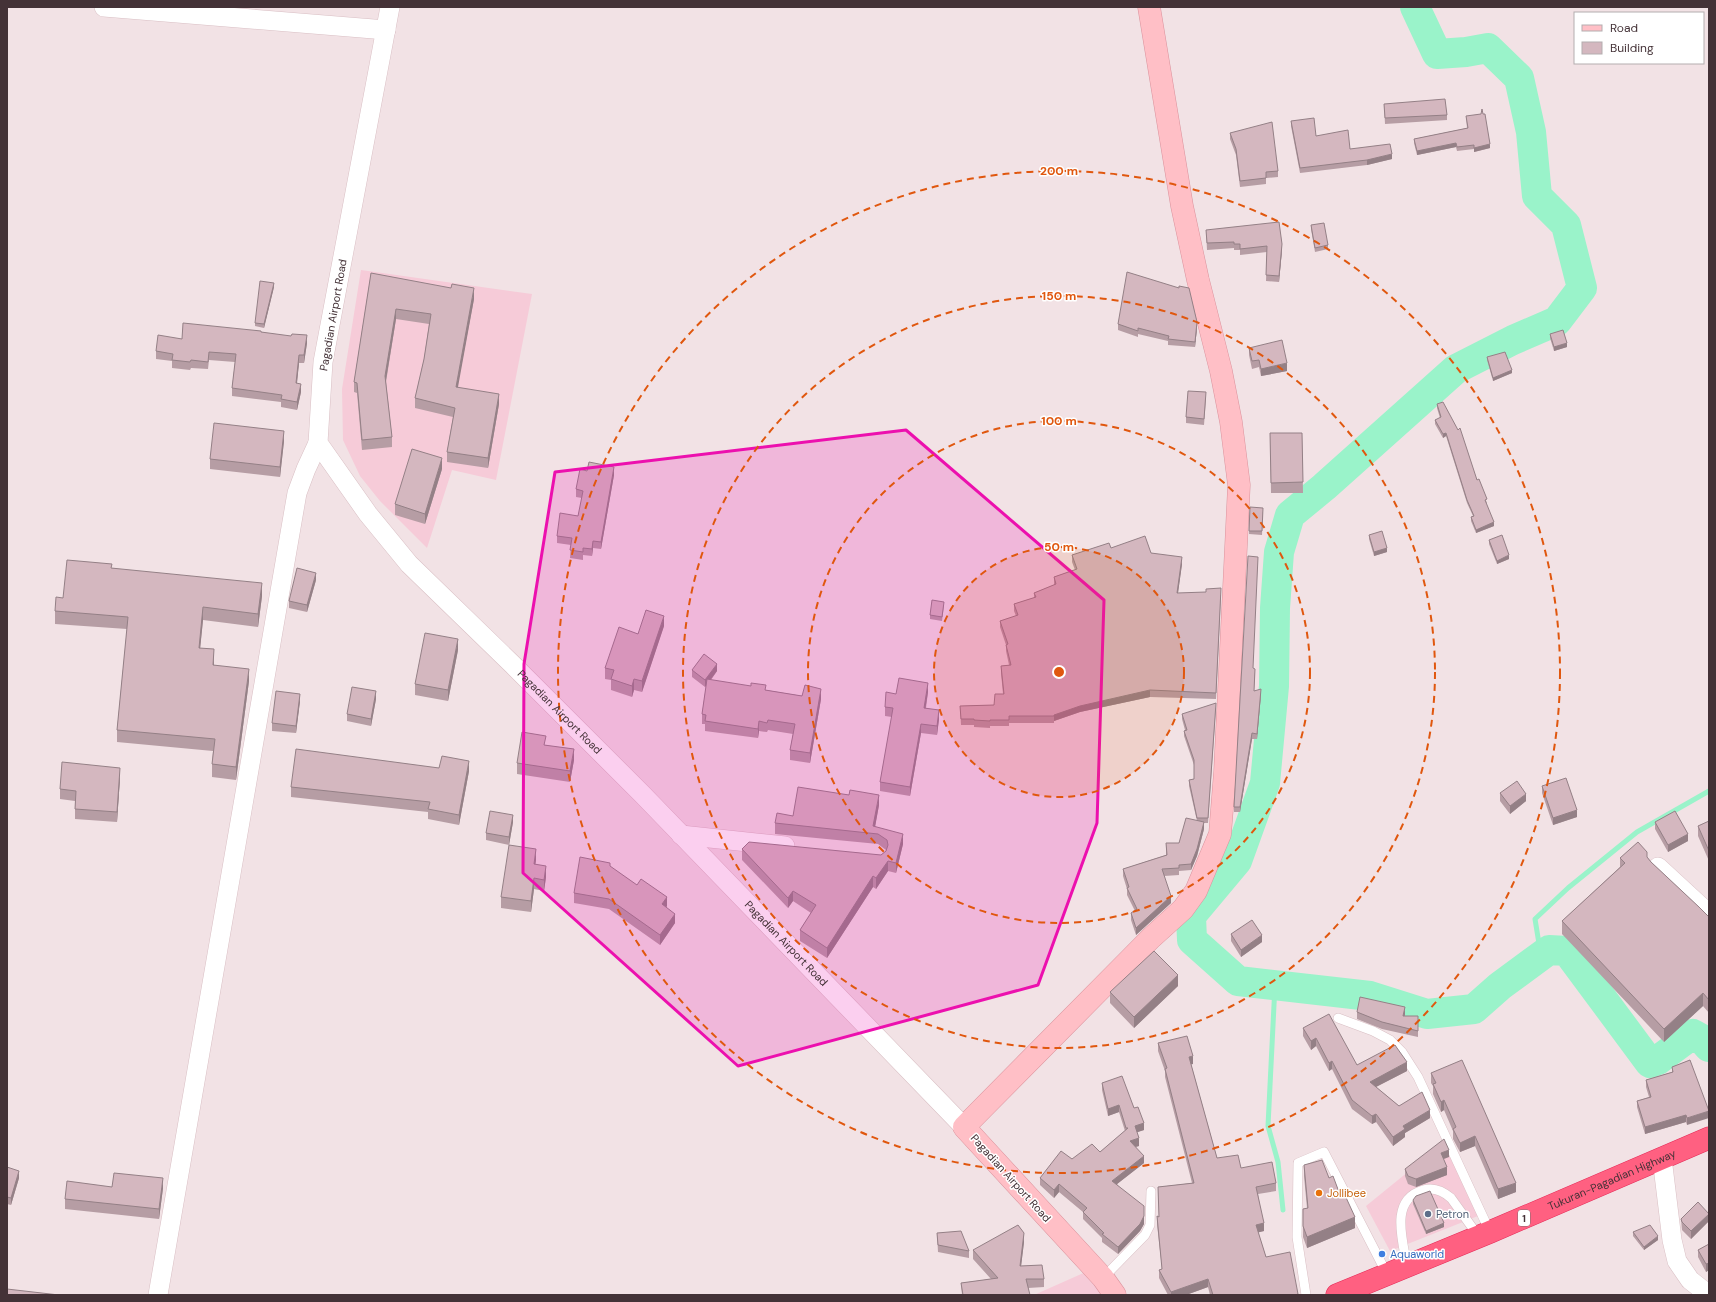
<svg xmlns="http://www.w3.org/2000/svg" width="1716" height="1302" font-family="'DM Sans',sans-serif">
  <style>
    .commercial { fill: #f6cbd8 }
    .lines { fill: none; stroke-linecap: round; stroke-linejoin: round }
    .stream { stroke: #9af3ca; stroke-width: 5 }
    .river { stroke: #9af3ca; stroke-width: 30 }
    .lane-casing { stroke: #d9bfc4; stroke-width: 10 }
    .street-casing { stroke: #d9bfc4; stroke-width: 20 }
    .secondary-casing { stroke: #db939d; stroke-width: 23 }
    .highway-casing { stroke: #e42a57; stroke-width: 23 }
    .lane { stroke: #fff; stroke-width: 9 }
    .street { stroke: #fff; stroke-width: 19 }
    .secondary { stroke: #ffbfc6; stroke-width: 22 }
    .highway { stroke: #ff6081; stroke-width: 22 }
    .wall { fill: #b69da4 }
    .shaded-wall { fill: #948086 }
    .building { fill: #d4b7bf; stroke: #948086 }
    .marked { fill: #ec10ae; fill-opacity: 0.2; stroke: #ec10ae; stroke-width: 3; stroke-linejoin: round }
    .ring { fill: none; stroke: #e0570e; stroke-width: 2; stroke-dasharray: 7 5 }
    .food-dot { fill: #e8710a; stroke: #fff; stroke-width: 1.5 }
    .service-dot { fill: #5c6f8a; stroke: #fff; stroke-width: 1.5 }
    .shop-dot { fill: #3f7fe0; stroke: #fff; stroke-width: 1.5 }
    .labels { text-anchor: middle; stroke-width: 3; stroke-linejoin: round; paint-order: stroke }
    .shield { fill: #fff; stroke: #7c7073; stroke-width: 1 }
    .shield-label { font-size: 10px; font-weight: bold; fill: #443237 }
    .street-label { font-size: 11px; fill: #443237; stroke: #fff }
    .food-label { font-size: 11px; fill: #c56008; stroke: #fff; text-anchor: start }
    .service-label { font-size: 11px; fill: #4e5e75; stroke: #fff; text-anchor: start }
    .shop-label { font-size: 11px; fill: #366cbe; stroke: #fff; text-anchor: start }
    .centre { fill: #e0570e; stroke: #fff; stroke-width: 2 }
    .ring-label { font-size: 12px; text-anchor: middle; font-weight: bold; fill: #e0570e; stroke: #fff; stroke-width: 3; stroke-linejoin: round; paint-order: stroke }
  </style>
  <rect width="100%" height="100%" fill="#f2e2e5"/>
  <path class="commercial" d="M361 270 532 294 496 480 452 470 427 548 380 501 360 476 343 440 342 389Z
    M1446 1141 1478 1216 1390 1251 1366 1206Z
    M1088 1271 1101 1295H1034Z"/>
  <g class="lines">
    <path class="stream" d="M1541 956 1535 919 1568 888 1637 832 1709 791
      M1275 985 1268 1126 1278 1162 1283 1210"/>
    <path class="river" d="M1415 7 1437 54 1466 52 1488 48 1519 78 1531 132 1537 196 1566 225 1582 288 1557 321 1513 340 1456 369 1324 487 1290 515 1279 552 1275 608 1274 686 1265 783 1237 861 1191 916 1192 940 1238 981 1370 996 1427 1014 1474 1009 1500 986 1549 950 1567 951 1650 1063 1658 1060 1693 1034 1702 1039 1709 1047"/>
    <defs>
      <path id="lane" d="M1338 1018 1373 1031 1390 1040 1402 1052 1418 1077 1490 1232
        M1407 1266C1403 1241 1389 1200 1423 1190 1433 1187 1443 1191 1451 1198L1479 1237
        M1103 1278 1145 1235 1150 1225 1151 1191
        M1306 1295 1297 1237 1298 1163 1324 1152 1387 1274"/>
      <g id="street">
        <path d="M104 7 386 30"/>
        <path id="s1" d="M390 7 323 362 318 443 368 514 409 564 513 665 643 795 964 1127"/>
        <path d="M681 835 785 846"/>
        <path d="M1658 867 1709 914"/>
        <path d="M1662 1158 1672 1240 1677 1261 1690 1280 1709 1295"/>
        <path d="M158 1295 297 493 306 469 318 443"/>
      </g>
      <path id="secondary" d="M1115 1295 1103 1278 964 1127 1151 938 1183 909 1196 891 1220 834 1225 772 1239 485 1231 422 1221 371 1198 280 1182 206 1149 7"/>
      <g id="highway">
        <path id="s2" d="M1337 1295 1490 1232 1709 1138"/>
      </g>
    </defs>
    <use href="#lane" class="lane-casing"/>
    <use href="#street" class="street-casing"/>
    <use href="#secondary" class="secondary-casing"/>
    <use href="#highway" class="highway-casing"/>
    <use href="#lane" class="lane"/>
    <use href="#street" class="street"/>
    <use href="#secondary" class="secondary"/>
    <use href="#highway" class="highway"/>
  </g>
  <path class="wall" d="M1384 104 1447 115V120L1385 124Z
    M1466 116 1490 148 1474 152V149L1457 151 1456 147 1417 155 1414 143V139L1467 128Z
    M1291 121 1316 136 1350 149 1392 159 1367 165 1300 173 1291 126Z
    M1230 133 1278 171V177L1266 178V184L1240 187 1236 155 1230 139Z
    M1311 225 1328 245V249L1315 252 1311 229Z
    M1206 230 1282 250 1279 282 1266 281 1267 252 1240 255V250H1234V248L1207 250Z
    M371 273 474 299 457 388 499 404 488 468 447 462V452L453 417 415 408V398L424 359 429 324 396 319 386 382 392 437V447L362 450 357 393 354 392V382Z
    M274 287 264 328 255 326V323Z
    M1118 324 1197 328 1195 347 1168 345V341L1138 334V337L1118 330Z
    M261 332 307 343 304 363H299L297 384 301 392 297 410 281 407V402L232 396V388L235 362 209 360 208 369 191 368 190 370 172 368V361L156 359V351L182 339Z
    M1550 334 1567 347 1554 351 1550 338Z
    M1249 348 1287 371 1261 376 1259 367 1252 369 1249 355Z
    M1487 357 1512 373 1493 381 1487 360Z
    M1206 398 1204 425 1186 423V417Z
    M1437 404 1477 480 1487 503H1486L1494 526 1476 533 1471 521V517L1473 516 1467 503 1446 436 1443 438 1435 424V420L1440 418 1437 408Z
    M1270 433H1302L1303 493H1271Z
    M284 441 280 477 210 469V459Z
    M442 469 425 524 395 515V504Z
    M587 471 614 475 601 549 593 548 592 556 583 555V560L570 558 571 545 557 543V536L578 516 582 498 576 497V489Z
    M1250 507 1263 512 1262 535 1249 534Z
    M1369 535 1387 552 1374 556 1369 539Z
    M1489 540 1509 559 1497 564 1489 544Z
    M1111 548 1151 553 1182 564 1178 593 1221 595 1216 699 1150 697 1080 712 1054 721V723H1009V726H990V728L974 727V725H961L960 706 994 705 1003 694 1001 673V666L1009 665 1006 651V645L1000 627V621L1016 616 1014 611V604L1034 598V593L1054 585V577L1075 570 1072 562V555Z
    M112 568 262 596 258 627 203 620 200 648 214 662V665L249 681 236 780 212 777V764L213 751 117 742V730L127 629 55 624V611L63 598Z
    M316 580 307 612 289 608V601Z
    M944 605 942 621 930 619V615Z
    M664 626 642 692 634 690 632 697 611 690V680L605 679V668L638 634Z
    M458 650 448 701 415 695V684Z
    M1253 668 1255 674 1254 691 1261 694 1257 739H1252L1240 812H1234V807Z
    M692 670 717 671 711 680 766 690 821 699 810 763 790 760V750L793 734 768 730 767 732 759 731 758 738 705 731V724H702V714L706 686 705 687 692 677Z
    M928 692 926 708 939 719 937 735 921 733 910 796 880 791V782L892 717 885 716V707Z
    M376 699 371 726 347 721V714Z
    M300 701 296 733 272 731V723Z
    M1216 708 1208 823H1204V829L1197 856 1191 870 1179 871V875L1164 876 1171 903 1136 935 1131 920V913L1135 911 1127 895V889L1123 876V869L1166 855V843H1179L1197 821 1189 786V780L1194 779V765L1184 736V731L1185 730 1182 719V714Z
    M546 745 574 760 570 782 517 774V763Z
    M439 768 469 771 459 825 428 819V812L291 797V787Z
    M120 778 117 822 75 819V801L60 799V789Z
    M1542 786 1577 817 1553 825 1542 793Z
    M1500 793 1526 801 1510 814 1500 801Z
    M879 805 875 826 903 844 896 873 888 871 876 889 873 887 827 958 800 941V930L811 913 793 901 788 908 742 860V849L881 855 886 851V850L878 844 775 834V823L793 816Z
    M1709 821V861L1698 836V826Z
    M513 822 509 845 486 840V833Z
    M1655 822 1688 841 1668 852 1655 829Z
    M1647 857 1651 862 1709 917V1013L1703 1006 1664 1042 1562 934V921L1620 867V858Z
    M536 860 535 864 546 877 544 891 534 889 531 912 501 908V897Z
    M610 867 667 906 666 907 675 923 660 945 609 909 574 903V893Z
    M1231 934 1262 942 1241 957 1231 941Z
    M1178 986 1134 1028 1110 1003V992Z
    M1357 1012 1405 1014V1016H1418V1037L1382 1029 1357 1019Z
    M1303 1028 1357 1065 1407 1071 1376 1087 1399 1106 1430 1118 1405 1133V1137L1393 1146 1376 1122 1372 1124 1352 1109 1332 1069 1329 1071 1316 1046 1311 1050 1303 1036Z
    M1158 1043 1193 1064H1191L1217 1158 1241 1168 1276 1183V1191L1258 1194 1264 1231 1258 1232 1266 1257 1298 1295H1210L1208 1287 1186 1295H1168L1159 1278V1270L1162 1269 1157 1224V1216L1159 1217 1158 1187 1192 1183 1165 1077V1071L1158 1051Z
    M1690 1060 1687 1125 1686 1122 1645 1134 1637 1107V1101L1649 1097 1646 1087V1080L1672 1072V1067Z
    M1431 1073 1516 1192 1498 1199 1475 1146 1460 1152 1453 1139V1131L1444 1110 1441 1112 1433 1094V1086L1431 1083Z
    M1102 1083 1134 1108 1144 1130 1137 1132 1139 1146 1136 1147 1144 1163 1117 1184 1144 1224 1140 1231 1118 1254 1102 1242V1238L1083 1219V1212L1059 1192 1054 1198 1040 1185V1178L1072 1159 1100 1152 1125 1131 1119 1112 1108 1116 1102 1090Z
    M1449 1157 1443 1159 1447 1175 1416 1187 1408 1184 1405 1176V1169Z
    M1304 1165 1329 1178 1339 1192 1355 1228 1307 1248 1303 1237V1209L1307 1208 1304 1176Z
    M7 1167 19 1178 11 1205 7 1204Z
    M112 1187 163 1188 159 1219 65 1209V1199Z
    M1413 1200 1444 1227 1426 1234 1413 1204Z
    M1709 1213V1221L1691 1239 1682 1230 1681 1219Z
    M1633 1232 1658 1240 1644 1250 1633 1236Z
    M937 1233 969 1251V1258L938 1252Z
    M1024 1242 1021 1266 1044 1279V1287L1028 1288 1030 1295H962L961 1283 991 1279 973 1259V1250Z
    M1709 1244V1270L1706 1272 1698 1257V1250Z"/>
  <path class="shaded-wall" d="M1456 143V147L1417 155V151Z
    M1490 144V148L1474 152V148Z
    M1392 154V159L1367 165V160Z
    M1282 244V250L1279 282V276Z
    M274 283V287L264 328V324Z
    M474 288V299L456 398V387Z
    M396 309V319L385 386V376Z
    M1197 322V328L1195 347V342Z
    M307 335V343L304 363V355Z
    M1567 343V347L1554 351V347Z
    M299 355V363L296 391V383Z
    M1287 363V371L1261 376V369Z
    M1512 370V373L1493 381V378Z
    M301 384V392L297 410V402Z
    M499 394V404L488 468V458Z
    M284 431V441L280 477V467Z
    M1446 433V436L1443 438V434Z
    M442 458V469L425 524V514Z
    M614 467V475L601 549V542Z
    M1494 522V526L1476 533V530Z
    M593 541V548L592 556V549Z
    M1387 548V552L1374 556V552Z
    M1509 555V559L1497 564V561Z
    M1182 557V564L1177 600V593Z
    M316 573V580L307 612V605Z
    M262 583V596L258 627V614Z
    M203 607V620L199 660V648Z
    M664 616V626L642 692V681Z
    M458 639V650L448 701V690Z
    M214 649V662L213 678V665Z
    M717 664V671L705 687V680Z
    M249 669V681L236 780V767Z
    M634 679V690L632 697V686Z
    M928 683V692L924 717V708Z
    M821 689V699L810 763V753Z
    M1261 689V694L1257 739V734Z
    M1150 690V697L1080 712 1054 721V715L1080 706Z
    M376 691V699L371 726V719Z
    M300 694V701L296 733V726Z
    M939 710V719L937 735V726Z
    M759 721V731L758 738V729Z
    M921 724V733L910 796V787Z
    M1252 733V739L1240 812V807Z
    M574 749V760L570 782V771Z
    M469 761V771L459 825V815Z
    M120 768V778L117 822V812Z
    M1526 794V801L1510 814V806Z
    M879 795V805L874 833 873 826Z
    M1577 810V817L1553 825V818Z
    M513 815V822L509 845V837Z
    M1204 822V829L1197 856 1191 870V864Z
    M903 834V844L896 873V863Z
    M1688 834V841L1668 852V845Z
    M536 849V860L534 875V864Z
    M888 861V871L876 889V878Z
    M546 866V877L544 891V880Z
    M873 876V887L827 958V948Z
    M534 878V889L531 912V901Z
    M793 891V901L788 908V898Z
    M1171 896V903L1136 935V928Z
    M667 897V906L662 914V904Z
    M675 914V923L660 945V935Z
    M1262 935V942L1241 957V950Z
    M1178 975V986L1134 1028V1017Z
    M1703 993V1006L1664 1042V1029Z
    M1405 1007V1014L1403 1023V1016Z
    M1316 1038V1046L1311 1050V1041Z
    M1193 1056V1064L1189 1065V1057Z
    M1332 1061V1069L1329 1071V1063Z
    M1407 1062V1071L1370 1090V1082Z
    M1444 1100V1110L1441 1112V1102Z
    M1119 1105V1112L1108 1116V1109Z
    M1430 1110V1118L1405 1133V1137L1393 1146V1137L1403 1126Z
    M1709 1111V1118L1687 1125V1118Z
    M1376 1114V1122L1372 1124V1116Z
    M1686 1115V1122L1645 1134V1127Z
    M1144 1123V1130L1135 1133V1126Z
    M1475 1136V1146L1460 1152V1143Z
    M1139 1138V1146L1130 1148V1141Z
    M1449 1150V1157L1441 1160V1153Z
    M1144 1156V1163L1112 1188V1181Z
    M1447 1167V1175L1416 1187V1179Z
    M19 1171V1178L11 1205V1198Z
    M163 1178V1188L159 1219V1209Z
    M1516 1183V1192L1498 1199V1189Z
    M1059 1184V1192L1054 1198V1190Z
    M1144 1206V1224L1140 1231 1118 1254V1247Z
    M1709 1214V1221L1691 1239V1231Z
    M1355 1217V1228L1307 1248V1237Z
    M1264 1223V1231L1256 1233V1225Z
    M1444 1223V1227L1426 1234V1231Z
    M1024 1233V1242L1020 1275V1266Z
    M1658 1236V1240L1644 1250V1247Z
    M1709 1263V1270L1706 1272V1264Z
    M1208 1279V1287L1186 1295H1171V1292Z"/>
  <path class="building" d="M1445 99 1447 115 1385 118 1384 104Z
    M1482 109 1483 114H1485L1490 144 1474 148V145L1457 147 1456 143 1417 151 1414 139 1468 128 1466 116 1481 114Z
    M1314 118 1316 136 1348 130 1350 149 1390 144 1392 154 1367 160 1300 168 1291 121Z
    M1272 122 1278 171 1266 172V178L1240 181 1236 149 1230 133Z
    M1279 222 1282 244 1279 276 1266 275 1267 246 1240 249V244H1234V242L1207 243 1206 230Z
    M1324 223 1328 245 1315 248 1311 225Z
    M1127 272 1179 288V286L1189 288 1197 322 1195 342 1168 339 1169 336 1138 328V331L1118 324Z
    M371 273 451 288 452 284 474 288 456 387 499 394 488 458 447 452 455 408 415 398 424 359 431 314 396 309 385 376 392 437 362 440 357 383 354 382Z
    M260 281 274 283 264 324 255 323Z
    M183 323 261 331V332L291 336 292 334 307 335 304 355H299L296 383 301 384 297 402 281 399 282 395 232 388 236 354 209 352 208 362 191 360 190 362 172 360 173 354 156 351 158 335 182 339Z
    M1563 330 1567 343 1554 347 1550 334Z
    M1282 340 1287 363 1261 369 1259 360 1252 361 1249 348Z
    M1505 352 1512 370 1493 378 1487 357Z
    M1188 391 1206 392 1204 419 1186 417Z
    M1443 402 1458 430 1460 428 1477 480 1479 479 1487 499 1485 500 1494 522 1476 530 1471 517 1474 516 1467 500 1446 433 1443 434 1435 420 1441 417 1437 404Z
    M214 423 284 431 280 467 210 459Z
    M1270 433H1302L1303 482 1271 483Z
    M412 449 442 458 425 514 395 504Z
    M589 462 614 467 601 542 593 541 592 549 583 548V552L570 550 572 538 557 536 560 513 578 516 583 491 576 489 580 469 587 471Z
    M1250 507 1263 508 1262 531H1249Z
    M1382 531 1387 548 1374 552 1369 535Z
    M1502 535 1509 555 1497 561 1489 540Z
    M1145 536 1151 553 1182 557 1177 593 1206 592V589L1221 588 1216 693 1150 690 1080 706 1054 715V716H1009V720H990V721L974 720V719H961L960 706 994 705 995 694H1004L1001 666 1011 665 1006 645 1008 644 1000 621 1018 615 1014 604 1036 597 1034 593 1056 584 1054 577 1077 569 1072 555 1109 543 1111 548Z
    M1248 556 1258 557 1253 668 1255 669 1254 691 1261 689 1257 734 1252 733 1240 807H1234Z
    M67 560 112 564 111 568 262 583 258 614 203 607 199 648 214 649 213 665 249 669 236 767 212 764 215 739 117 730 128 617 55 611 56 597 63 598Z
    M297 568 316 573 307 605 289 601Z
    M932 600 944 602 942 617 930 615Z
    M646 610 664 616 642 681 634 679 632 686 611 679 614 670 605 668 619 627 638 634Z
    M425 633 458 639 448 690 415 684Z
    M704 654 717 664 705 680 692 670Z
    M899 678 928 683 924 708 939 710 937 726 921 724 910 787 880 782 893 708 885 707 886 692 896 694Z
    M707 679 751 686V683L766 685 765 690 802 696 805 685 821 689 810 753 790 750 795 724 768 720 767 723 759 721 758 729 705 721 706 715 702 714Z
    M352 687 376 691 371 719 347 714Z
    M276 691 300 694 296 726 272 723Z
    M1216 703 1208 818H1197L1189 780 1194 779V760L1184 731 1187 730 1182 714Z
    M522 732 546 736 544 745 574 749 570 771 517 763Z
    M296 749 439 768 442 756 469 761 459 815 428 809 430 802 291 787Z
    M62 762 120 768 117 812 75 809 76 791 60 789Z
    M1566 778 1577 810 1553 818 1542 786Z
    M1517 781 1526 794 1510 806 1500 793Z
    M798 787 849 795 850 790 879 795 873 826 903 834 896 863 888 861 876 878 873 876 827 948 800 930 816 905 793 891 788 898 742 849 749 842 881 855 886 851 888 845 887 840 878 834 775 823 777 813 793 816Z
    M490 811 513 815 509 837 486 833Z
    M1675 811 1688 834 1668 845 1655 822Z
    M1186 818 1204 822 1197 849 1191 864 1179 865V868L1162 869 1171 896 1136 928 1131 913 1137 909 1127 888 1129 887 1123 869 1167 855 1166 843H1179Z
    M1709 821V851L1698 826Z
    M1638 842 1647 852V857L1651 862 1699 907 1709 917V1000L1703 993 1664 1029 1562 921 1625 863 1620 858Z
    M509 845 536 849 534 864 546 866 544 880 534 878 531 901 501 897Z
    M580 857 610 863V866L637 885 641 879 667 897 662 904 675 914 660 935 609 899 574 893Z
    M1252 920 1262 935 1241 950 1231 934Z
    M1154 951 1178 975 1134 1017 1110 992Z
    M1360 997 1405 1007 1403 1016H1418V1031L1382 1022 1357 1012Z
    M1329 1014 1357 1065 1395 1045 1397 1048 1407 1062 1370 1082 1399 1106 1422 1092 1430 1110 1403 1126 1405 1129 1393 1137 1376 1114 1372 1116 1352 1100 1332 1061 1329 1063 1316 1038 1311 1041 1303 1028Z
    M1187 1036 1193 1056 1189 1057 1217 1158 1238 1155 1241 1168 1272 1162 1276 1183 1256 1187 1264 1223 1256 1225 1266 1257 1290 1252 1298 1294 1295 1295H1213L1208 1279 1171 1292 1159 1270 1162 1269 1157 1216 1159 1217 1158 1187 1194 1183 1165 1069 1167 1068 1158 1043Z
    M1462 1060 1516 1183 1498 1189 1475 1136 1460 1143 1453 1129 1456 1127 1444 1100 1441 1102 1433 1084 1436 1083 1431 1073Z
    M1690 1060 1709 1111 1687 1118 1686 1115 1645 1127 1637 1101 1651 1097 1646 1080 1673 1072 1672 1067Z
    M1122 1076 1134 1108 1138 1107 1144 1123 1135 1126 1139 1138 1130 1141 1144 1156 1112 1181 1144 1206V1216L1140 1224 1118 1247 1102 1234 1104 1233 1083 1212 1087 1208 1059 1184 1054 1190 1040 1178 1061 1151 1072 1159 1092 1144 1100 1152 1128 1128H1126L1119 1105 1108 1109 1102 1083Z
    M1444 1139 1449 1150 1441 1153 1447 1167 1416 1179 1408 1176 1405 1169Z
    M1322 1160 1329 1178 1333 1176 1339 1192 1343 1191 1355 1217 1307 1237 1303 1226V1209L1308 1208 1304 1165Z
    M7 1167 19 1171 11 1198 7 1197Z
    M114 1173 163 1178 159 1209 65 1199 67 1181 112 1187Z
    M1430 1191 1444 1223 1426 1231 1413 1200 1416 1196Z
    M1698 1202 1709 1214 1691 1231 1682 1222 1681 1219Z
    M1018 1225 1024 1233 1020 1266 1042 1265 1044 1279H1026L1030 1295H963L961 1283 998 1278 973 1250Z
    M1650 1225 1658 1236 1644 1247 1633 1232Z
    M961 1231 969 1251 938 1245 937 1233Z
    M1709 1244V1263L1706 1264 1698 1250Z
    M7 1289 59 1295H7Z"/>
  <path class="marked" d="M906 430 1104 600 1097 823 1038 985 738 1066 523 873 524 664 555 472Z"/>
  <circle cx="1059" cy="672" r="125" fill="#e0570e" fill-opacity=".12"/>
  <g class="ring">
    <circle cx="1059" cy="672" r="125"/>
    <circle cx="1059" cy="672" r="251"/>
    <circle cx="1059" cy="672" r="376"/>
    <circle cx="1059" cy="672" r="501"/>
  </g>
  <circle class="food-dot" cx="1319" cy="1193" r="4"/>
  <circle class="service-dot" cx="1428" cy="1214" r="4"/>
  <circle class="shop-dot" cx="1382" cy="1254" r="4"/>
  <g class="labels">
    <rect class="shield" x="1518" y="1210" width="12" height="16" rx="3"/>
    <g class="shield-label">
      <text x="1524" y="1222">1</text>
    </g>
    <g class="street-label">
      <text transform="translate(333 315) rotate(-80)" y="4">Pagadian Airport Road</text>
      <text dy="4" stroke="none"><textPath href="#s1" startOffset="805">Pagadian Airport Road</textPath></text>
      <text dy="4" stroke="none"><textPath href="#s1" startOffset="1129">Pagadian Airport Road</textPath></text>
      <text transform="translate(1011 1178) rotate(48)" y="4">Pagadian Airport Road</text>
      <text dy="4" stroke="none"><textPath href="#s2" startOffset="298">Tukuran-Pagadian Highway</textPath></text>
    </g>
    <g class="food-label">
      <text x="1327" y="1197">Jollibee</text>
    </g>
    <g class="service-label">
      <text x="1436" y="1218">Petron</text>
    </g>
    <g class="shop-label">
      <text x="1390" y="1258">Aquaworld</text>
    </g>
  </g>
  <circle cx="1059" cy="672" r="6" class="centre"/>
  <g class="ring-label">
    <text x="1059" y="175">200 m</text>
    <text x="1059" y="300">150 m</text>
    <text x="1059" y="425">100 m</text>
    <text x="1059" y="551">50 m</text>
  </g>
  <rect width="1716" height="1302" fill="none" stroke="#443237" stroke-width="16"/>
  <rect x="1574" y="12" width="130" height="52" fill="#ffffff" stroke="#b4adaf"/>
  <rect x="1582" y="25" width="20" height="6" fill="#ffbfc6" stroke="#b4adaf"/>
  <text x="1610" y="32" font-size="12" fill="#443237">Road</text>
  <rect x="1582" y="42" width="20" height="12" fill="#d4b7bf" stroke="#b4adaf"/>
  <text x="1610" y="52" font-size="12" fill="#443237">Building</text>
</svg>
